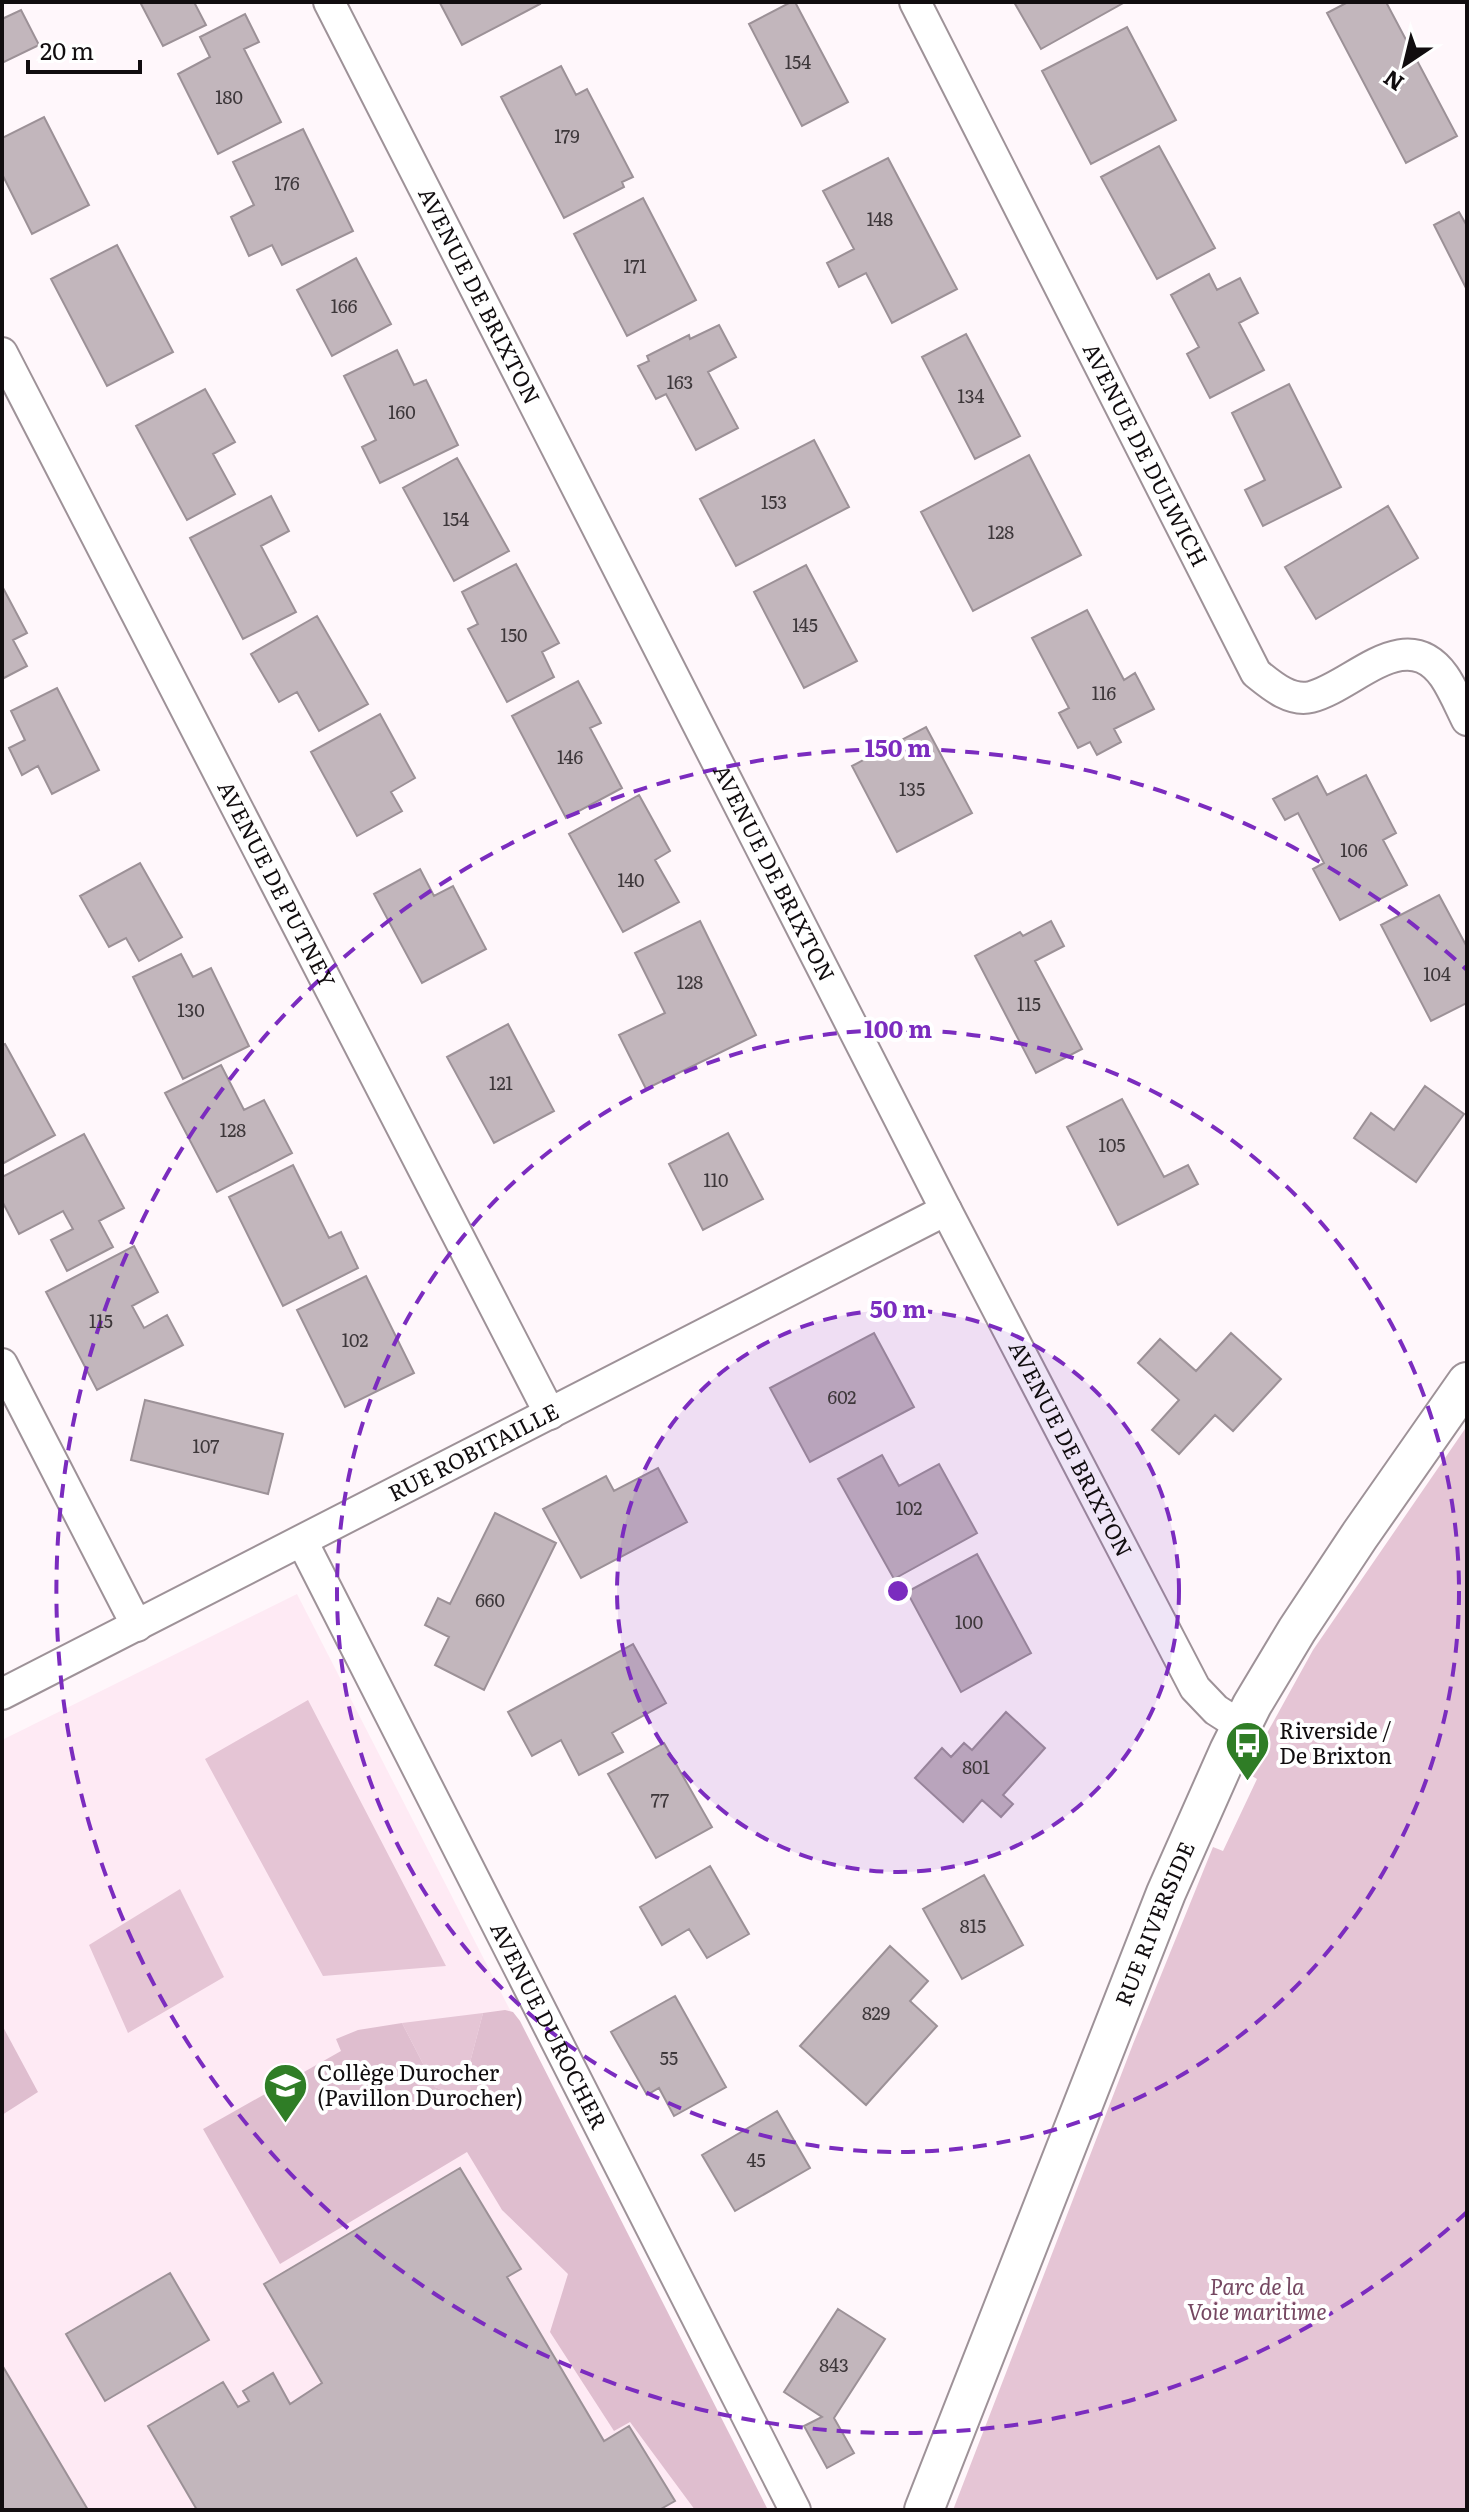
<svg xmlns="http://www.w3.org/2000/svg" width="1469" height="2512" font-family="Literata,serif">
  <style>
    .built { fill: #feeaf4 }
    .green { fill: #e5c5d5 }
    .forest { fill: #dfbecf }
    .building { fill: #c2b6bc; stroke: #9c9197; stroke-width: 2 }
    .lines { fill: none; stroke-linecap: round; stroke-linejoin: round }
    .minor-casing { stroke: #9e9298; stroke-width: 34 }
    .tertiary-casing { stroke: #9e9298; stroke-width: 42 }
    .minor { stroke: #fff; stroke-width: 30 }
    .tertiary { stroke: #fff; stroke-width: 38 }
    .ring { fill: none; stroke: #7b2cbf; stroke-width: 4; stroke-dasharray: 14 10 }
    .labels { text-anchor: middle; stroke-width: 8; stroke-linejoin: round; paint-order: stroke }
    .number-label { font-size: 18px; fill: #3d373a }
    .street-label { font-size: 22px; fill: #110d0f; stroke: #fff }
    .poi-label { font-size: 22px; fill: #110d0f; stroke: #fff; text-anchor: start }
    .park-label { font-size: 22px; font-style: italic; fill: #754761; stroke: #fff }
    .centre { fill: #7b2cbf; stroke: #fff; stroke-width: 4 }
    .ring-label { font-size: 24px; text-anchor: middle; font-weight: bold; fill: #7b2cbf; stroke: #fff; stroke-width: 8; stroke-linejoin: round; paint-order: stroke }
  </style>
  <rect width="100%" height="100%" fill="#fff7fb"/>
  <path class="built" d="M297 1594 766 2510H2V1740Z"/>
  <path class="green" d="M1467 1426V2510H953L1133 2044 1213 1847 1223 1851 1257 1779 1247 1773 1251 1762 1313 1650Z
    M308 1700 446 1966 323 1976 205 1759Z
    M180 1889 224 1977 128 2033 89 1945Z
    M483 2013 468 2070 473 2103 435 2087 402 2023Z"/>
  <path class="forest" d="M505 2010 513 2012 520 2021 768 2510H695L630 2422 614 2431 550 2332 568 2274 502 2210 467 2152 280 2264 203 2129 341 2051 336 2039 358 2030 402 2023 435 2087 472 2102 468 2070 483 2013Z
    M2 2025 38 2092 2 2115Z"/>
  <path class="building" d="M140 2H194L206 25 163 46Z
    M443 2H539L540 4 462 45 440 3Z
    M791 2H795L848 102 802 126 749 24Z
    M1014 2H1125L1041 49Z
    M1348 2H1386L1457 136 1406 163 1327 13Z
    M21 10 39 45 2 63V19Z
    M245 14 259 42 244 49 281 122 218 154 178 74 210 57 200 37Z
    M1127 27 1176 120 1091 164 1042 71Z
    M561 66 576 95 587 89 633 177 622 182 624 187 564 218 501 97Z
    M44 117 89 205 32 234 2 174V138Z
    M303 129 353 231 282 265 272 245 249 256 231 217 254 205 233 162Z
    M1159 146 1215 248 1157 279 1101 177Z
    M888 158 957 289 892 323 866 273 839 287 827 263 854 249 823 191Z
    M643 198 696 300 627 336 574 234Z
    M1459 212 1467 226V290L1434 225Z
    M117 245 173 352 107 386 51 279Z
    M356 258 391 324 332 356 297 290Z
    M1209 274 1217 290 1240 278 1258 313 1239 323 1264 370 1210 398 1187 354 1199 347 1171 295Z
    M719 325 736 357 708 372 738 428 696 450 666 394 656 399 638 366 649 361 647 356 689 335 690 339Z
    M966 334 1020 436 975 459 922 357Z
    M397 350 414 385 426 380 458 445 380 483 362 447 376 440 344 376Z
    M1289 384 1341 487 1263 526 1245 490 1265 480 1232 413Z
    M205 389 235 442 213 454 235 494 187 520 136 426Z
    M814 440 849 507 736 566 700 499Z
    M1029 455 1081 555 973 611 921 512Z
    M457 458 509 551 454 581 403 488Z
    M271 496 289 531 261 546 296 612 243 639 190 538Z
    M1388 506 1418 558 1316 619 1285 567Z
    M516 564 559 643 542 652 554 677 507 702 468 629 478 624 462 592Z
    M806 565 857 661 804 688 754 592Z
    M2 586 27 633 13 640 27 666 2 679Z
    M1087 610 1124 680 1135 673 1154 709 1114 729 1121 742 1097 755 1090 742 1078 748 1059 713 1069 708 1032 638Z
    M317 616 368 704 319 731 297 692 279 702 251 654Z
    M578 681 601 723 590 728 622 788 566 818 512 716Z
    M57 688 99 770 52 794 38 766 22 775 9 748 25 740 11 711Z
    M380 714 415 778 391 792 402 811 357 836 311 752Z
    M926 727 972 813 897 852 852 766Z
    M1366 775 1396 833 1383 840 1407 885 1340 920 1313 869 1324 863 1298 813 1285 820 1273 799 1317 776 1327 795Z
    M639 795 670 851 655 860 679 902 623 932 569 834Z
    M140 863 182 937 139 961 126 938 109 947 80 896Z
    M420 869 434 896 453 886 486 949 422 983 374 894Z
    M1439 895 1467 947V1003L1431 1021 1381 925Z
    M700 921 756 1035 646 1089 619 1035 665 1013 635 953Z
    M1051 921 1064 946 1035 961 1082 1049 1036 1073 975 956 1020 932 1023 936Z
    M181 954 193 977 211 968 249 1046 183 1079 133 977Z
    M508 1024 554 1111 494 1143 447 1057Z
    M5 1044 55 1135 2 1164V1045Z
    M221 1065 244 1110 264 1100 292 1153 217 1192 165 1093Z
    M1425 1086 1464 1114 1416 1182 1354 1138 1371 1113 1394 1130Z
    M1122 1099 1164 1177 1188 1165 1198 1184 1118 1225 1067 1127Z
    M728 1133 763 1199 703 1230 669 1164Z
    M84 1134 124 1208 99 1221 113 1247 67 1271 51 1240 73 1229 63 1211 19 1234 2 1201V1177Z
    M293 1165 329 1238 341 1232 358 1268 283 1306 229 1197Z
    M134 1246 158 1292 132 1306 144 1328 167 1315 183 1345 97 1390 46 1292Z
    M366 1276 414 1373 345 1407 297 1310Z
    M874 1333 914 1407 810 1462 770 1388Z
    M1231 1333 1281 1379 1233 1431 1215 1415 1179 1454 1152 1430 1179 1400 1138 1363 1160 1339 1196 1371Z
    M145 1400 283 1434 268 1494 131 1460Z
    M882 1455 899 1486 939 1464 977 1533 894 1579 838 1479Z
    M658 1468 687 1522 581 1578 543 1509 606 1476 614 1491Z
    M495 1513 556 1543 484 1690 435 1665 449 1637 425 1625 438 1598 450 1604Z
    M977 1554 1031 1653 961 1692 907 1592Z
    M633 1644 666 1703 612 1733 623 1752 579 1775 561 1740 532 1756 508 1712Z
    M1006 1712 1045 1748 1003 1795 1013 1804 1001 1817 982 1800 963 1822 915 1778 942 1748 951 1757 964 1743 972 1750Z
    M664 1743 712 1827 656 1858 608 1774Z
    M710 1866 749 1934 707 1958 689 1929 662 1945 640 1907Z
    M984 1875 1023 1945 962 1979 923 1909Z
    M890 1946 928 1981 910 2001 937 2026 866 2105 800 2046Z
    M675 1996 726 2087 674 2116 659 2088 647 2095 611 2032Z
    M777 2111 810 2168 735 2211 702 2155Z
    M460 2168 521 2269 507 2277 604 2441 629 2426 675 2501 659 2510H197L148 2426 223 2382 238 2407 249 2401 243 2391 273 2373 290 2404 322 2383 264 2284Z
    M170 2273 209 2340 105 2401 66 2334Z
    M838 2309 885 2339 834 2418 854 2453 827 2468 804 2426 822 2417 784 2392Z
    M2 2365 88 2510H2Z"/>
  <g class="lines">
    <defs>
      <g id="minor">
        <path id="s1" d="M329 2 946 1210 1195 1688 1216 1710 1241 1726"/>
        <path id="s2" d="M915 2 1256 673C1271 685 1290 702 1311 697 1354 686 1405 622 1444 676 1453 689 1460 706 1467 720"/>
        <path id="s3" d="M2 353 550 1414"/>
        <path d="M2 1364 137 1626"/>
        <path id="s4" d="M302 1541 795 2510"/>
        <path id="s5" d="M2 1694 946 1210"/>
      </g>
      <g id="tertiary">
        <path id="s6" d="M924 2510 1166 1893 1229 1751 1252 1705 1297 1630 1360 1535 1467 1382"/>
      </g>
    </defs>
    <use href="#minor" class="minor-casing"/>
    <use href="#tertiary" class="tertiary-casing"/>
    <use href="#minor" class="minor"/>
    <use href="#tertiary" class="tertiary"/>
  </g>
  <circle cx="898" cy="1591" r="281" fill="#7b2cbf" fill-opacity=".12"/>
  <g class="ring">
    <circle cx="898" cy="1591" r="281"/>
    <circle cx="898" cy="1591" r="561"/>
    <path d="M1467 2212A842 842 0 1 1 1467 970"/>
  </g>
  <defs>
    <symbol id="bus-pin" viewBox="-11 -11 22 30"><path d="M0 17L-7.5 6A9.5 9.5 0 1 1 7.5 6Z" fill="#2f7d26" stroke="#fff"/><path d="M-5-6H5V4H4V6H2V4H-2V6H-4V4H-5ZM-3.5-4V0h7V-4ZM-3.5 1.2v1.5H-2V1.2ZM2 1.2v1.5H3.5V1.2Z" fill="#fff"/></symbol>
    <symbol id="school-pin" viewBox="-11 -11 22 30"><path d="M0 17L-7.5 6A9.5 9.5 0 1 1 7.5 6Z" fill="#2f7d26" stroke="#fff"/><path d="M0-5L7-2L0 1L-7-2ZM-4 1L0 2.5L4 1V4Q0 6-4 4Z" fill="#fff"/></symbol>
  </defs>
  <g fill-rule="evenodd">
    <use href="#bus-pin" x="1222" y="1718" width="51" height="69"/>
    <use href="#school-pin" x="260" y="2060" width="51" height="69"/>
  </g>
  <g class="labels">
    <g class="number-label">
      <text x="798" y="69">154</text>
      <text x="229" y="104">180</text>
      <text x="567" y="143">179</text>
      <text x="287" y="190">176</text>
      <text x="880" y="226">148</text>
      <text x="635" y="273">171</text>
      <text x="344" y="313">166</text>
      <text x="680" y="389">163</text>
      <text x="971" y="403">134</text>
      <text x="402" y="419">160</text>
      <text x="774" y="509">153</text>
      <text x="456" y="526">154</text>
      <text x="1001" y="539">128</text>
      <text x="805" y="632">145</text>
      <text x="514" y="642">150</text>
      <text x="1104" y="700">116</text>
      <text x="570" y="764">146</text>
      <text x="912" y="796">135</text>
      <text x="1354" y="857">106</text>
      <text x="631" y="887">140</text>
      <text x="1437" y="981">104</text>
      <text x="690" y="989">128</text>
      <text x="1029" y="1011">115</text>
      <text x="191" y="1017">130</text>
      <text x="501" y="1090">121</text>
      <text x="233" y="1137">128</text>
      <text x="1112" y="1152">105</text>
      <text x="716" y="1187">110</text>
      <text x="101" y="1328">115</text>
      <text x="355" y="1347">102</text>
      <text x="842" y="1404">602</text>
      <text x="206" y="1453">107</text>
      <text x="909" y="1515">102</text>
      <text x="490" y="1607">660</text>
      <text x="969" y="1629">100</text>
      <text x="976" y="1774">801</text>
      <text x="660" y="1807">77</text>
      <text x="973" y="1933">815</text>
      <text x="876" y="2020">829</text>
      <text x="669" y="2065">55</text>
      <text x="756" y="2167">45</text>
      <text x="834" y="2372">843</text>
    </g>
    <g class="street-label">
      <text dy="8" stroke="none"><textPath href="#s1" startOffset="330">AVENUE DE BRIXTON</textPath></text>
      <text dy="8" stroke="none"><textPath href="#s2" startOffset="508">AVENUE DE DULWICH</textPath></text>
      <text dy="8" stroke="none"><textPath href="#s1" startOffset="978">AVENUE DE BRIXTON</textPath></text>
      <text dy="8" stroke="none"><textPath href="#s3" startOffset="598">AVENUE DE PUTNEY</textPath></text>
      <text dy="8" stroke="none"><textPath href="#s1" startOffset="1626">AVENUE DE BRIXTON</textPath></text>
      <text dy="8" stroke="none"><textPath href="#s5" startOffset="530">RUE ROBITAILLE</textPath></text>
      <text dy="8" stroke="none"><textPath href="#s6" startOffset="630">RUE RIVERSIDE</textPath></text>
      <text dy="8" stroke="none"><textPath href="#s4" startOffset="544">AVENUE DUROCHER</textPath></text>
    </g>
    <g class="poi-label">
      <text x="1279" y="1739">Riverside /<tspan x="1279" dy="25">De Brixton</tspan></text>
      <text x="317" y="2081">Collège Durocher<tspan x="317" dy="25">(Pavillon Durocher)</tspan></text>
    </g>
    <g class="park-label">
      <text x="1257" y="2295">Parc de la<tspan x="1257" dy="25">Voie maritime</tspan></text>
    </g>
  </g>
  <circle cx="898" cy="1591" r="12" class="centre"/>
  <g class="ring-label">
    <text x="898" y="757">150 m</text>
    <text x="898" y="1038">100 m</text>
    <text x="898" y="1318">50 m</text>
  </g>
  <rect width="1469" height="2512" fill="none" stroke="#110d0f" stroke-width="8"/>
  <g transform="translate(1405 64) rotate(215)" stroke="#ffffff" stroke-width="6" paint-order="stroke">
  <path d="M0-6L14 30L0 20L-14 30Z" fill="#110d0f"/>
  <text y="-12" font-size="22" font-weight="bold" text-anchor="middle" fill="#110d0f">N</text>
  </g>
  <path d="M28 60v12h112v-12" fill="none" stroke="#110d0f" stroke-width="4"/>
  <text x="40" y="60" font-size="24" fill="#110d0f" stroke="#ffffff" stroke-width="6" paint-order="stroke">20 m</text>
</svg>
